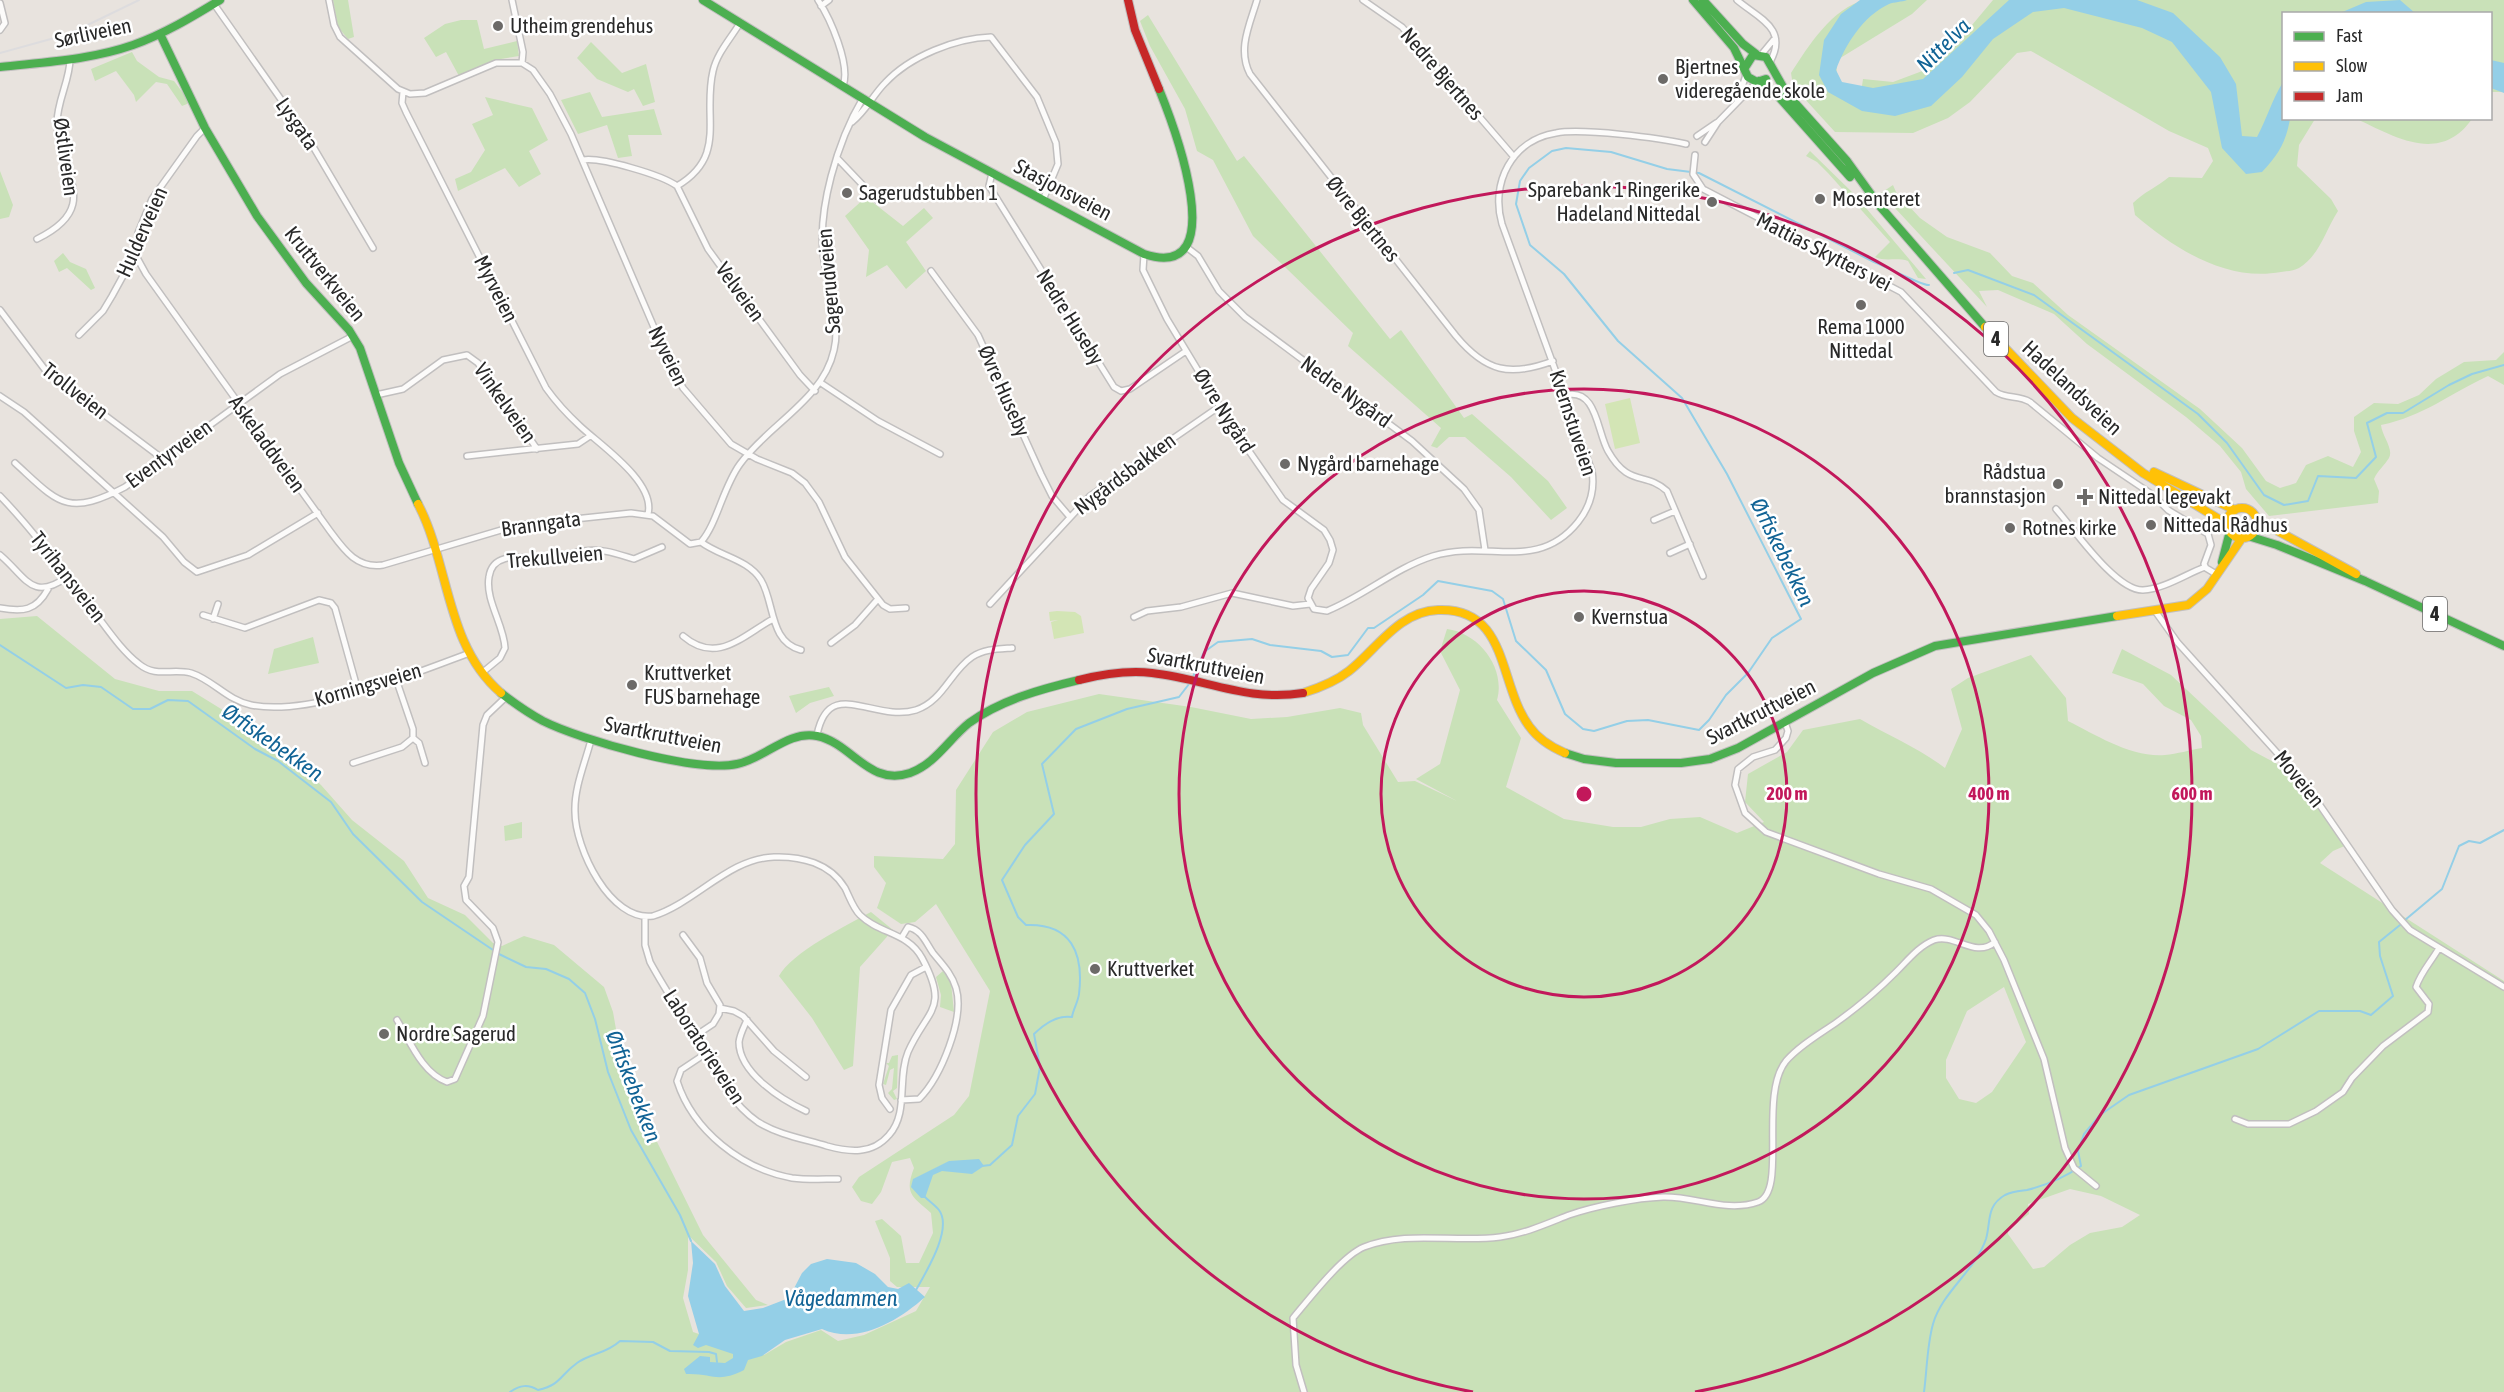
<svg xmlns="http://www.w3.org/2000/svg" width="2504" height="1392" font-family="'Asap Condensed',sans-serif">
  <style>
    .green { fill: #c9e1b8; fill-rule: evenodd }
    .pitch { fill: #d3e5b5 }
    .water { fill: #94cfe7 }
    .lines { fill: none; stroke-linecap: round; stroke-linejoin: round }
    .stream { stroke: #94cfe7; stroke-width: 2 }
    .street-casing { stroke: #c1bfbf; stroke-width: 8 }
    .fast-casing { stroke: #c1bfbf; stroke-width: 10 }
    .slow-casing { stroke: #c1bfbf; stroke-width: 10 }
    .jam-casing { stroke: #c1bfbf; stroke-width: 10 }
    .street { stroke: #fcfbfa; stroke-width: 5 }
    .fast { stroke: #4caf50; stroke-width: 8 }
    .slow { stroke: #ffc107; stroke-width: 8 }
    .jam { stroke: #c62828; stroke-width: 8 }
    .rail { stroke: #dddcde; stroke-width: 2 }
    .ring { fill: none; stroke: #c2185b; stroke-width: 3 }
    .poi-dot { fill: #6c6a68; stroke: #fff; stroke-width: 2 }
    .labels { text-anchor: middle; stroke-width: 5; stroke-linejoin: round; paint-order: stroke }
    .shield { fill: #fff; stroke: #696969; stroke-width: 1.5 }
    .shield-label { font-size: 20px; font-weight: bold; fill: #292929 }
    .poi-label { font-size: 21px; fill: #292929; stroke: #fff; text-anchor: start }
    .street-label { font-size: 21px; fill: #292929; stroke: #fff }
    .water-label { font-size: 22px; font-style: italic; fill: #116395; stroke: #fff }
    .centre { fill: #c2185b; stroke: #fff; stroke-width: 3 }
    .ring-label { font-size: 18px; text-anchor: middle; font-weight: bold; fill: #c2185b; stroke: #fff; stroke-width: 5; stroke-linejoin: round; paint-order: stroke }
  </style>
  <rect width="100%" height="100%" fill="#e8e3de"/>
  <path class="green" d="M333 0H348L354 37 348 39 338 27Z
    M1866 0H1927L1912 14 1837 60 1836 88 1860 100 1863 79 1893 82 1925 70 1952 49 1993 0H2504V92H2491L2490 14H2284V118L2315 119 2299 145 2297 166 2331 199 2338 211C2325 231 2320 255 2299 268 2294 271 2287 271 2281 272 2226 282 2175 249 2135 215L2133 203C2144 192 2157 187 2169 177L2202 178 2213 161 2208 148 2169 131 2031 51 2017 53 1970 102 1948 118 1913 133 1835 132 1793 86 1791 73C1808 47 1832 7 1866 0Z
    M1148 15 1237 161 1244 156 1390 339 1401 330 1464 418 1472 414 1548 481 1567 508 1551 520 1511 477 1465 437H1449L1437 448 1431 446 1441 428 1348 346 1353 333 1253 236 1213 160 1197 151 1185 109 1150 46 1140 21Z
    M461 20H477L484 49 517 41 519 56 501 59 459 76 446 52 436 57 424 38 445 24Z
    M591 42 622 73 646 64 655 102 643 106 634 89 628 92 597 79 577 58Z
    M132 52 137 61 159 77 174 81 189 101 187 104 182 106 167 84 156 82 136 102 134 95 116 71 95 81 91 69Z
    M590 92 602 117 654 109 662 135H628L632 156 618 158 607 125 578 134 561 100Z
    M485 97 532 108 548 140 529 151 541 174 519 187 505 168 458 191 455 179 471 172 485 150 472 124 493 115Z
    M2357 119H2472C2440 164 2397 138 2357 119Z
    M1810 151 1855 195 1926 279 1918 278 1908 261C1897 257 1885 262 1875 257L1890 242 1828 173 1817 162 1806 156Z
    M0 171 13 205 9 217 0 219Z
    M1893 185 1896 192 1920 218 1947 237 1990 253 2012 276 2033 283 2068 315 2200 409 2242 448 2266 481 2280 488 2296 483 2306 465 2328 456 2353 467 2361 452 2354 431V417L2374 403 2398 404 2419 395 2436 379 2464 362 2496 360 2504 352V385L2488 376C2449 394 2424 416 2381 425 2382 436 2394 449 2389 458 2384 466 2378 470 2374 479L2379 491 2378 503 2269 516 2246 489 2241 472 2220 446 2186 417 2087 344 2054 314 1998 290 1979 291 1987 307 1881 193Z
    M866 197 903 226 924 208 933 218 906 242 926 271 906 289 887 265 866 277 869 250 845 216Z
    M63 253 70 262 86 269 95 288 91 290 67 268 59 272 54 261Z
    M37 616 115 679 159 691H192L268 738 321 785 352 820 404 861 428 898 465 915 493 943 502 946 524 936 554 945 604 987 613 1012 624 1075 703 1235 756 1300 768 1305 746 1308 727 1286 716 1262 688 1235V1270L683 1298 693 1332 764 1355 786 1342 821 1330 838 1341 864 1335 916 1311 930 1287H897L890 1281V1258L875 1221 882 1219 901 1236 906 1263H919L933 1233 931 1213C912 1196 904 1194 914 1168L910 1158 892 1162 881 1192 872 1204 861 1201 852 1187 859 1177 954 1115 969 1096 990 991 936 904 915 922 901 924 877 908 886 883 874 867V856L943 859 955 844 956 790 993 732 1027 712 1099 694 1191 707 1251 719 1287 717 1340 708 1361 713 1363 725 1398 782 1415 781 1457 801 1416 779 1440 764 1460 690 1440 651 1447 629C1479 633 1506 668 1497 700L1521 738 1506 787 1564 819 1613 827H1641L1670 819 1700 817 1737 833 1764 822 1745 802 1748 774 1787 752 1803 730 1860 719C1889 736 1919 748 1945 768L1962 729 1951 689 1968 678 2031 655 2066 698 2068 721C2096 735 2132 758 2165 755 2177 754 2190 750 2202 748L2201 736 2191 720 2164 706 2143 684 2112 673 2122 649 2171 675 2251 750 2298 775 2349 844 2333 851 2320 863 2504 981V1392H0V619ZM2004 987 2026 1042 1992 1092 1976 1103 1959 1099 1946 1078V1060L1967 1011ZM2070 1189 2101 1196 2140 1215 2122 1227 2090 1233 2070 1245 2044 1267 2033 1269 2008 1234V1230L2029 1214 2028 1204Z
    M313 637 319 663 268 674 274 649Z
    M829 687 834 696 810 703 796 713 789 696Z
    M522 822V838L505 841 504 826Z
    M871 912 893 930 860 967 853 1066 844 1070 812 1018 779 976C791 953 847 925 871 912Z
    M943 971 951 983 954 1012 940 1007 941 995 936 977Z
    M898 1055 897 1088 893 1091 897 1099 894 1100 888 1093 892 1089 894 1068 890 1070 886 1085 883 1084 889 1066 886 1063H889L892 1056Z"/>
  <path class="pitch" d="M1630 398 1640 443 1615 449 1605 404Z
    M1057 611 1075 612 1081 616 1084 633 1054 639 1051 622 1058 620 1050 621 1049 612Z"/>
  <path class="water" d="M1860 0H1907C1902 2 1894 2 1889 4 1863 16 1845 45 1836 70L1842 82 1873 88 1923 79 2009 0H2137L2173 13 2220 57 2236 84 2242 136 2257 137C2267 118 2272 100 2283 82L2284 118 2290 119C2286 142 2278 155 2262 172L2246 174 2222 148 2211 92 2172 42 2142 28 2064 8 2033 12 1993 39 1962 77 1931 106 1895 116 1862 111 1828 92 1819 75 1824 40 1841 14Z
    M2400 0 2415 13H2340L2366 2Z
    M2491 60 2504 63V93L2491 88Z
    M979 1159 984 1166 972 1174 942 1171 933 1175 925 1198H921L911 1187 913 1179 949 1161Z
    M691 1241 715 1264 725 1286 744 1311 763 1308 789 1298 802 1273 811 1264 827 1259 856 1263 875 1274 888 1287 898 1289 909 1283 925 1297C897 1322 857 1345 822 1329L785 1340 762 1356 748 1360 744 1370C716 1384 714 1373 686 1374L684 1369 700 1356 710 1357V1362L725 1363 733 1358V1354L706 1345 698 1348 693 1345 699 1334 688 1296 693 1263Z"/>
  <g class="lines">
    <path class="stream" d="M1954 273 1968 270 2034 295 2198 414 2227 443 2264 495 2284 505 2308 501 2318 476 2356 478 2376 457 2367 423 2387 413H2403L2449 385 2472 374 2504 365
      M0 645 66 688 83 685 101 687 133 709H150L168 700 188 701 255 749 278 761 331 802 353 834 422 902 493 950
      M1192 679 1204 652 1218 642 1252 639 1270 645 1321 651 1332 657 1348 655 1368 628H1374L1423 595 1438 581 1492 591 1503 599 1516 641 1546 670 1565 714 1583 729 1594 731 1627 721 1648 720 1699 730 1709 720 1726 695 1748 673 1772 638 1801 619 1727 474 1682 398 1618 341 1564 274 1530 245 1516 204 1520 181 1529 168 1552 151 1566 148 1611 152 1667 169 1699 173 1874 262C1885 266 1922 286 1929 285
      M2405 920 2442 889 2459 846 2469 841 2480 843 2504 830
      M499 954 526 967 546 969 569 979 585 993 595 1019 608 1072 631 1130 680 1215 691 1241
      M982 1166 990 1165 1012 1145 1018 1116 1035 1094 1040 1067 1034 1034C1044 1024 1058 1015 1072 1017 1073 1010 1078 1002 1079 994 1084 953 1071 923 1026 925L1018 917 1002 880 1025 845 1054 814 1042 764 1076 729 1127 709 1179 697 1189 684
      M916 1290C926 1272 953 1229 939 1210 935 1205 929 1201 925 1197
      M510 1392C520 1385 528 1384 538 1390 562 1384 559 1376 577 1363 591 1353 606 1354 620 1341L653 1342 670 1351 709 1352 716 1354 717 1362
      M1924 1392C1927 1370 1927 1345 1933 1324 1942 1292 1975 1271 1986 1239 1991 1221 1986 1206 2005 1195 2013 1191 2019 1191 2027 1190 2047 1185 2064 1178 2081 1166L2078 1151 2084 1134 2100 1115 2129 1095 2258 1049 2319 1011H2360L2371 1015 2393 996 2380 956 2379 942 2400 925"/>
    <defs>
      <path id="street" d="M329 0 334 25 340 37 398 89 410 94 425 93 496 63H522L533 70 550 94 571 134 668 360 683 388 731 444 757 459 792 473 805 483 819 502 845 557 883 605 890 609 906 608
        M512 0 523 52 522 63
        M818 0C830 18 851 65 843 86
        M1257 0C1250 24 1237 49 1250 74L1456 336C1486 372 1510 377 1553 361
        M1363 0 1402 27 1514 157
        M1737 0C1758 18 1789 28 1770 62
        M0 3 5 23 0 30
        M214 4 308 138 373 248
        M821 6 829 0
        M1761 55 1775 38
        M403 92 402 103 406 112 546 388C556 402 567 414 580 426 600 445 656 482 648 514
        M1737 102 1746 75
        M852 122C866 111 873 95 885 83 910 56 956 38 991 37L1037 97 1056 143 1058 164 1043 200
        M1697 136 1716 123
        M1705 142 1718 122 1757 82
        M1695 155 1693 174 1703 189 1901 292 1996 392C2007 399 2019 395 2030 402L2098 458 2153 495 2168 510 2208 534 2211 545 2204 564 2206 568 2216 574
        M837 158 877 200
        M583 160C601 157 662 175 677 186L708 249 800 375 815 391
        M992 173 989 186 1114 387 1121 391 1130 389 1186 351
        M677 186C728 156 702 117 713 71 717 53 731 38 740 23
        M37 239C104 206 59 174 57 123 57 101 70 80 70 59
        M1185 246 1198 256 1219 291 1245 317 1412 441 1464 489 1479 510 1485 550
        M135 254 146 274 330 531C344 550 357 569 383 565L518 525 631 513 653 516 690 544 701 542
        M1144 254 1143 270 1167 319 1231 425 1283 500 1324 530 1330 540 1333 550 1329 563 1311 589 1308 598 1314 609 1327 611C1364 596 1395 568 1433 556 1487 539 1537 573 1578 522 1590 507 1595 490 1592 471L1502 224C1490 183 1512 140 1556 133 1582 128 1660 138 1686 144
        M931 271 978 335 1041 474 1052 496 1069 516
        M0 310 46 371 163 459
        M79 335 103 311 112 296 135 254 138 233 152 199 197 136 205 128
        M821 383 878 421 940 454
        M376 395 403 389 443 360 467 355 478 363 537 449
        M1566 395C1597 388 1597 432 1608 451 1629 488 1645 471 1667 491L1703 576
        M0 396 24 412 163 537 184 562 197 572 248 555 318 513
        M467 456 578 444 590 436
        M15 463C58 502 66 518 125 487L280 374 353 336
        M0 496C35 532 64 573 95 613 108 630 122 651 139 664 156 678 172 668 191 673 213 680 227 700 251 705 312 717 411 674 470 653
        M2056 509C2074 529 2116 591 2143 590 2164 589 2186 574 2205 567
        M1654 520 1675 511
        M701 542C717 524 723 487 740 464 769 424 823 400 834 350 841 321 828 288 824 260 816 211 838 140 863 98
        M701 542C719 556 748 559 761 580 775 603 769 642 801 650
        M1670 553 1690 544
        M0 555C26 577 32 602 67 577
        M990 604 1090 496 1220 406
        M0 608C23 612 36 611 48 589
        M2155 611 2178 643 2306 785 2392 910 2410 930 2504 987
        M203 615 245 628 319 600 331 603 335 608 358 691
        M1134 617 1147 611 1181 607 1232 593 1293 606 1310 604
        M213 619 218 604
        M683 636C717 665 742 636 773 619
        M831 643 855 625 878 599
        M483 672 500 658 505 648C504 625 485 600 489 577 493 548 529 560 548 559 561 558 572 552 584 551 602 548 617 554 634 559L662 547
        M396 679 413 729V738L419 743 425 763
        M1785 722 1788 731 1786 738 1775 750 1753 757 1738 769 1735 785 1745 813 1766 832 1879 874 1931 889 1976 915 1989 931 2004 960 2044 1059 2065 1148 2074 1168 2096 1186
        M817 735C829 675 874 723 916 710 943 701 950 672 972 657 984 649 998 649 1012 648
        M591 740C585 763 574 788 575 812 575 848 610 922 653 916 695 903 729 858 774 857 801 856 830 863 845 888 850 898 853 908 860 915 879 934 908 932 922 958 950 1010 927 1009 908 1052 897 1078 909 1113 889 1135 872 1155 849 1152 827 1146 804 1139 779 1135 758 1122 726 1100 709 1060 690 1028 676 1006 662 984 650 962L645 945V916
        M353 763 402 747 413 738
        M683 935 700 958 707 983 720 1005 719 1014 713 1024 695 1036
        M720 1008 734 1011 743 1016 774 1051 806 1077
        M397 1020C410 1041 422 1073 447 1082L455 1079 483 1016 498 942 493 928 466 900 464 886 469 877 483 725 487 715 506 697
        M747 1020C744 1027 740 1034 739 1042 739 1073 782 1100 806 1111
        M705 1054 681 1070 677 1081C693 1131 742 1169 792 1178 807 1180 823 1179 838 1179
        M901 1100 919 1099C941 1077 965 1018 956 988 952 974 942 964 933 953 926 943 922 930 908 927L902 937
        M890 1109 882 1098 879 1085 891 1010 911 975 926 967
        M2235 1119 2248 1124H2289L2316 1111 2343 1092 2352 1078 2383 1046 2428 1012 2429 1004 2416 987C2421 972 2431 962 2439 948
        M1304 1392 1296 1365 1293 1318C1309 1299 1342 1256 1364 1247 1406 1230 1456 1243 1500 1237 1524 1234 1546 1224 1569 1215 1595 1206 1636 1198 1663 1197 1695 1196 1726 1213 1758 1202 1788 1192 1758 1096 1786 1061 1800 1045 1820 1034 1837 1022 1858 1007 1878 990 1896 972 1908 960 1919 946 1934 940 1955 933 1975 959 1995 942"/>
      <path id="fast" d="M703 0 925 137 1144 254C1235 284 1172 121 1159 89
        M1693 0 1734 48 1748 77 1757 82 1766 79
        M1703 0 1743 44 1756 54
        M160 34 205 128 257 216 306 283 349 330 360 348 399 463 418 504
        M0 67C45 62 90 60 133 45 164 34 192 17 220 0
        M1744 69 1753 55 1766 57 1787 94 1847 161 1878 204 1985 327
        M1759 81 1778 96 1850 177
        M2248 536 2277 545 2365 581 2504 646
        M2222 562 2230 531
        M501 693C514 703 528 713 543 721 581 740 696 773 737 764 764 759 788 730 817 736 852 743 869 787 910 773 935 764 949 739 969 723 1001 700 1041 689 1079 680
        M1565 753 1584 759 1616 763H1681L1710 759 1738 748 1873 673 1935 646 2117 616"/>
      <path id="slow" d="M1985 327 2072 418 2143 473 2227 524
        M2154 472 2235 510
        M418 504C450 565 445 645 501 693
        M2227 523a15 15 0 1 1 30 0a15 15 0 1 1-30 0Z
        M2256 519 2356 574
        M2117 616 2188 605 2207 589 2242 538
        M1303 693C1319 688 1335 682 1349 671 1376 650 1399 611 1438 610 1509 607 1498 684 1529 726 1538 739 1551 747 1565 753"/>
      <path id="jam" d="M1128 0 1135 30 1159 89
        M1079 680C1103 674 1127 670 1152 673 1206 679 1247 702 1303 693"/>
    </defs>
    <use href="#street" class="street-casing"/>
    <use href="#fast" class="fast-casing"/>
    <use href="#slow" class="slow-casing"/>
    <use href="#jam" class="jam-casing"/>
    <use href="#street" class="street"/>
    <use href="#fast" class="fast"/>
    <use href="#slow" class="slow"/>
    <use href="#jam" class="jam"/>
    <path class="rail" d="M0 53 69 34 139 0"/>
  </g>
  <g class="ring">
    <circle cx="1584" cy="794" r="203"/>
    <circle cx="1584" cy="794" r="405"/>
    <path d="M1473 1392A608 608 0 1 1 1695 1392"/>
  </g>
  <g class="poi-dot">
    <circle cx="498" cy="26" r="6"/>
    <circle cx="1663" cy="79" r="6"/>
    <circle cx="847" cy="193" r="6"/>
    <circle cx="1820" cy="199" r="6"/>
    <circle cx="1712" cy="202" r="6"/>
    <circle cx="1861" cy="305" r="6"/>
    <circle cx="1285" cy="464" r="6"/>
    <circle cx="2058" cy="484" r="6"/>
    <path d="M2082 488h6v6h6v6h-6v6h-6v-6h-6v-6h6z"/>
    <circle cx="2151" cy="525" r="6"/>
    <circle cx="2010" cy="528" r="6"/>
    <circle cx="1579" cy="617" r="6"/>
    <circle cx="632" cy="685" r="6"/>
    <circle cx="1095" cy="969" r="6"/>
    <circle cx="384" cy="1034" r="6"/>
  </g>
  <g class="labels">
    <g class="shield">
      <rect x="1984" y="322" width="24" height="34" rx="4.5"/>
      <rect x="2423" y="597" width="24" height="34" rx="4.5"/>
    </g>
    <g class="shield-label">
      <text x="1996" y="346">4</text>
      <text x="2435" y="621">4</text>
    </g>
    <g class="poi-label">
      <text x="510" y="33">Utheim grendehus</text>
      <text x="1675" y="74">Bjertnes<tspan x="1675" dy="24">videregående skole</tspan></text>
      <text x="1700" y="197" text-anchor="end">Sparebank 1 Ringerike<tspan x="1700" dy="24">Hadeland Nittedal</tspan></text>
      <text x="859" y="200">Sagerudstubben 1</text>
      <text x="1832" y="206">Mosenteret</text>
      <text x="1861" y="334" text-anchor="middle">Rema 1000<tspan x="1861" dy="24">Nittedal</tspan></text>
      <text x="1297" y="471">Nygård barnehage</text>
      <text x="2046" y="479" text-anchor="end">Rådstua<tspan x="2046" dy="24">brannstasjon</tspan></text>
      <text x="2098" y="504">Nittedal legevakt</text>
      <text x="2163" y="532">Nittedal Rådhus</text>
      <text x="2022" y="535">Rotnes kirke</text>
      <text x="1591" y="624">Kvernstua</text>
      <text x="644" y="680">Kruttverket<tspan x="644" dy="24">FUS barnehage</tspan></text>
      <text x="1107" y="976">Kruttverket</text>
      <text x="396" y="1041">Nordre Sagerud</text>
    </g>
    <g class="street-label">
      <text transform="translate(93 33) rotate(-12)" y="7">Sørliveien</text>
      <text transform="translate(1442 74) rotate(49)" y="7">Nedre Bjertnes</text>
      <text transform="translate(297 124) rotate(55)" y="7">Lysgata</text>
      <text transform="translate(66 157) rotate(82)" y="7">Østliveien</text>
      <text transform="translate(1063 190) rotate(28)" y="7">Stasjonsveien</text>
      <text transform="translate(1363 219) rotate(51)" y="7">Øvre Bjertnes</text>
      <text transform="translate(142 232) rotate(-66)" y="7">Hulderveien</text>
      <text transform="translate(1824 252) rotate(27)" y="7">Mattias Skytters vei</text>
      <text transform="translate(325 274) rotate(51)" y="7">Kruttverkveien</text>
      <text transform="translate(829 281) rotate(-95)" y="7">Sagerudveien</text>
      <text transform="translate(496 289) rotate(63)" y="7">Myrveien</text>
      <text transform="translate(740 292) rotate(54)" y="7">Velveien</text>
      <text transform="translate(1070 317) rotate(58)" y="7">Nedre Huseby</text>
      <text transform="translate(668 356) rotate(64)" y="7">Nyveien</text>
      <text transform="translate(2072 388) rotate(43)" y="7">Hadelandsveien</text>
      <text transform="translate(75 391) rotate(38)" y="7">Trollveien</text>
      <text transform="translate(1004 391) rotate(66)" y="7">Øvre Huseby</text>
      <text transform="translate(1346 392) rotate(36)" y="7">Nedre Nygård</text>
      <text transform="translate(505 403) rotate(55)" y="7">Vinkelveien</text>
      <text transform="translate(1224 411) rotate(58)" y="7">Øvre Nygård</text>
      <text transform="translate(1573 423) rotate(72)" y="7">Kvernstuveien</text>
      <text transform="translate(267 444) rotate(54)" y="7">Askeladdveien</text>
      <text transform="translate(169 454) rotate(-36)" y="7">Eventyrveien</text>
      <text transform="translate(1125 474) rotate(-37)" y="7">Nygårdsbakken</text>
      <text transform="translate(541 524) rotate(-8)" y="7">Branngata</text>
      <text transform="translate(555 557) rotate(-5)" y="7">Trekullveien</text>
      <text transform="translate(68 577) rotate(52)" y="7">Tyrihansveien</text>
      <text transform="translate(1206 666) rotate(11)" y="7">Svartkruttveien</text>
      <text transform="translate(368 685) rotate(-16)" y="7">Korningsveien</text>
      <text transform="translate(1761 712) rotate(-27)" y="7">Svartkruttveien</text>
      <text transform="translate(663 735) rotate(11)" y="7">Svartkruttveien</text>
      <text transform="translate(2299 779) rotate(51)" y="7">Moveien</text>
      <text transform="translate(704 1047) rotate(57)" y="7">Laboratorieveien</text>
    </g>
    <g class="water-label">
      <text transform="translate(1943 45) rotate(-45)" y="8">Nittelva</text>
      <text transform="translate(1783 552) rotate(64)" y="8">Ørfiskebekken</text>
      <text transform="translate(273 742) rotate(35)" y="8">Ørfiskebekken</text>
      <text transform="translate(634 1086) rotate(69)" y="8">Ørfiskebekken</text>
      <text x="841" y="1306">Vågedammen</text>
    </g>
  </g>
  <circle cx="1584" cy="794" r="9" class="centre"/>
  <g class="ring-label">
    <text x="1787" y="800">200 m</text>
    <text x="1989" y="800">400 m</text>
    <text x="2192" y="800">600 m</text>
  </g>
  <rect x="2282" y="12" width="210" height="108" fill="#ffffff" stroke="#a9a9a9" stroke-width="1.5"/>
  <rect x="2294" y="32" width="30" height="9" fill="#4caf50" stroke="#a9a9a9" stroke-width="1.5"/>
  <text x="2336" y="42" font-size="18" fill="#292929">Fast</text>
  <rect x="2294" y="62" width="30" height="9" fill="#ffc107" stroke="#a9a9a9" stroke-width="1.5"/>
  <text x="2336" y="72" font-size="18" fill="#292929">Slow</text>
  <rect x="2294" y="92" width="30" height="9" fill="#c62828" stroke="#a9a9a9" stroke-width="1.5"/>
  <text x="2336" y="102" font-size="18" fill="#292929">Jam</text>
</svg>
